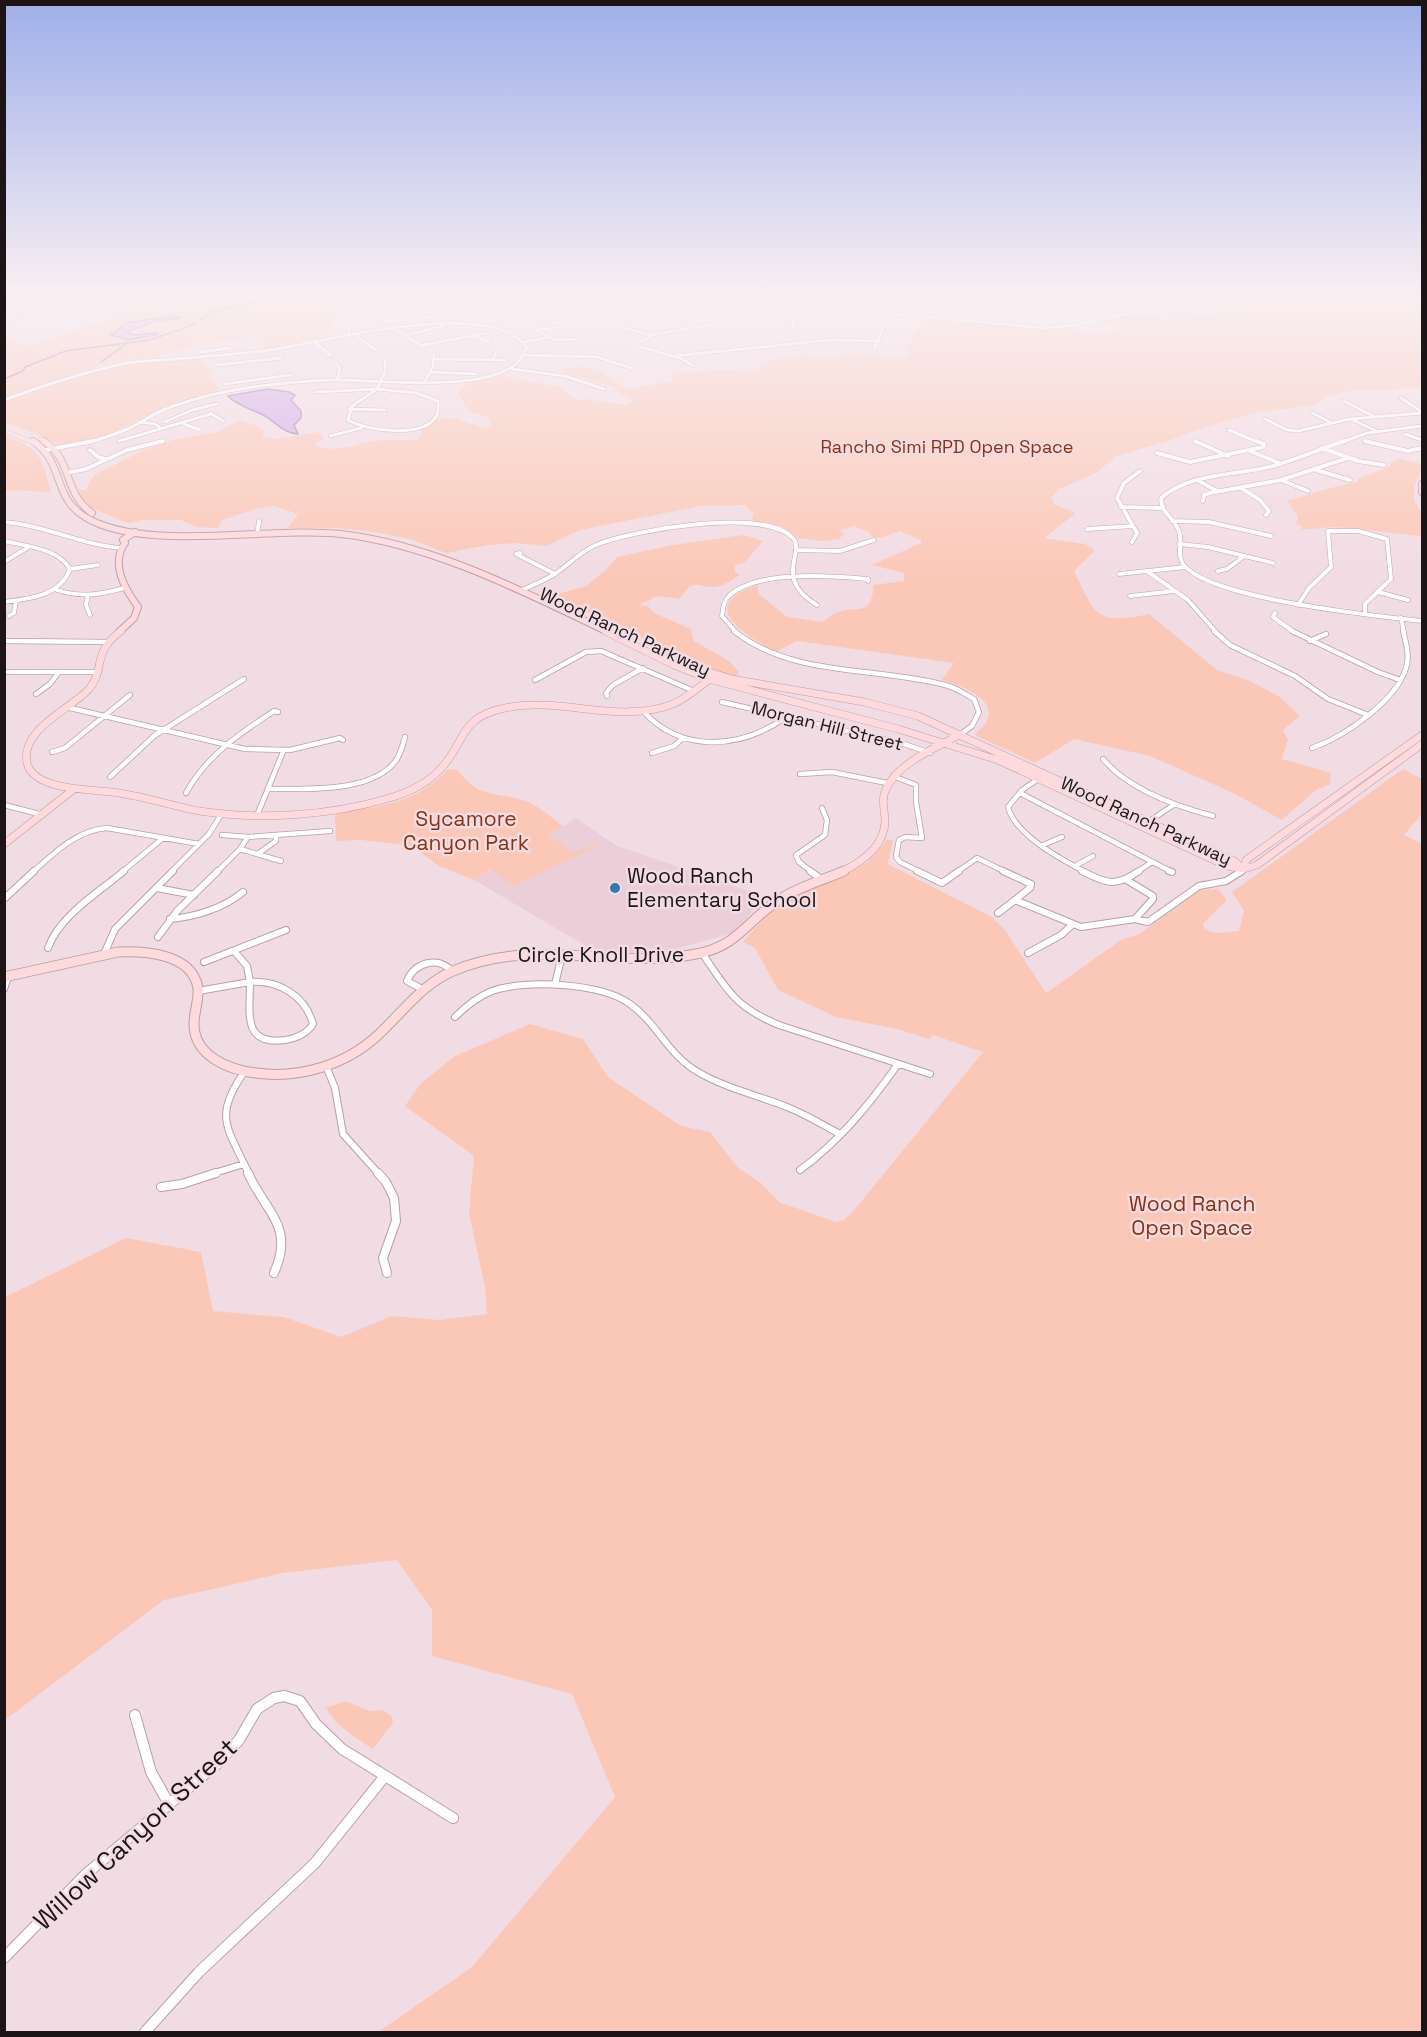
<svg xmlns="http://www.w3.org/2000/svg" width="1427" height="2037" font-family="'Space Grotesk',sans-serif">
  <style>
    .built { fill: #ecced8 }
    .green { fill: #fbc8b7 }
    .water { fill: #cfa8ea; stroke: #997cab; stroke-width: 1.5 }
    .lines { fill: none; stroke-linecap: round; stroke-linejoin: round }
    .stream { stroke: #997cab; stroke-width: 1.5 }
    .street-far5-casing { stroke: #b6a1a8; stroke-width: 4 }
    .street-far4-casing { stroke: #b6a1a8; stroke-width: 5 }
    .street-far3-casing { stroke: #b6a1a8; stroke-width: 6 }
    .street-far2-casing { stroke: #b6a1a8; stroke-width: 8 }
    .street-far1-casing { stroke: #b6a1a8; stroke-width: 10 }
    .street-casing { stroke: #b6a1a8; stroke-width: 12 }
    .secondary-far3-casing { stroke: #b6a1a8; stroke-width: 5 }
    .secondary-far2-casing { stroke: #b6a1a8; stroke-width: 8 }
    .secondary-far1-casing { stroke: #b6a1a8; stroke-width: 8 }
    .secondary-casing { stroke: #b6a1a8; stroke-width: 11 }
    .street-far5 { stroke: #fff; stroke-width: 3 }
    .street-far4 { stroke: #fff; stroke-width: 4 }
    .street-far3 { stroke: #fff; stroke-width: 4.5 }
    .street-far2 { stroke: #fff; stroke-width: 6 }
    .street-far1 { stroke: #fff; stroke-width: 8 }
    .street { stroke: #fff; stroke-width: 10 }
    .secondary-far3 { stroke: #fedadd; stroke-width: 4.5 }
    .secondary-far2 { stroke: #fedadd; stroke-width: 6 }
    .secondary-far1 { stroke: #fedadd; stroke-width: 7 }
    .secondary { stroke: #fedadd; stroke-width: 9 }
    .poi-dot { fill: #3377ad; stroke: #f2dce3; stroke-width: 2 }
    .labels { text-anchor: middle; stroke-width: 5; stroke-linejoin: round; paint-order: stroke }
    .far-park-label { font-size: 18px; fill: #8b3211; stroke: #f2dce3 }
    .far-street-label { font-size: 18px; fill: #1c1417; stroke: #f2dce3 }
    .park-label { font-size: 21px; fill: #8b3211; stroke: #f2dce3 }
    .poi-label { font-size: 21px; fill: #1c1417; stroke: #f2dce3; text-anchor: start }
    .street-label { font-size: 21px; fill: #1c1417; stroke: #f2dce3 }
    .near-street-label { font-size: 26px; fill: #1c1417; stroke: #f2dce3 }
  </style>
  <rect width="100%" height="100%" fill="#f2dce3"/>
  <path class="built" d="M576 818 617 846 767 897 732 933 668 951 623 952 593 950 474 880Z"/>
  <path class="green" d="M241 291H307L339 313 322 342 261 350 263 339 257 337 200 343 160 356 107 363 5 397V340L29 346 107 320 119 311 138 306 208 301 231 297Z
    M1310 292 1387 295 1404 292 1422 293V388L1348 391 1326 397 1314 405 1255 413 1205 427 1165 442 1116 456 1096 473 1059 489 1051 498 1055 505 1076 513 1044 538 1085 544 1095 550 1074 571C1096 617 1097 625 1149 614L1217 670 1250 681 1280 697 1300 716 1283 730 1288 740 1282 759 1331 773 1330 784 1316 790 1282 820 1233 793 1150 756 1074 739 1035 763 977 736 976 733C1011 706 967 687 942 680L954 663 797 641 776 652C744 635 695 606 757 585L759 594 787 617 823 622C827 619 831 615 835 613 859 604 870 619 874 585L904 581V573L872 565 921 543V540L900 531 880 538 872 537 870 533 854 526 840 530 844 534 839 539 823 541 799 538 781 526 751 520 754 514 745 505 700 506 580 530 546 546 516 543 488 545 446 553 413 540 375 532 337 528H288L298 514 274 506 258 508 222 520 218 528 196 527 181 520H141L130 523 124 522 90 507 83 500 78 489 85 491 94 475 142 451 173 440 217 432 241 420 264 429 263 437 279 439 317 432 322 435 323 439 313 444C335 455 352 444 374 441 389 439 403 441 418 439L422 431 418 428 441 418 457 419 487 429 492 425 486 416 468 411 458 393 466 386 465 382 502 376 559 387 579 401 585 399 626 405 633 399 612 390H615V387L565 373 564 370C586 359 610 377 627 389L673 381V375L677 373 725 370 751 371 775 359 800 357 833 358 864 353 885 358H908L906 347 902 345 912 343 910 338 926 320 1048 329 1067 327 1083 334 1125 331 1102 321 1141 313 1163 319 1203 317 1231 306Z
    M201 357 220 393 165 407 106 436 60 445 43 436 5 423 4 402C41 391 77 375 114 366 142 359 172 359 201 357Z
    M5 436C41 448 41 457 51 492L5 490Z
    M1400 459 1422 464C1422 474 1414 481 1414 491 1413 501 1417 505 1421 512 1425 518 1422 529 1422 536L1335 527C1322 527 1314 530 1301 529L1302 526 1296 524 1298 517 1288 501C1311 494 1333 486 1357 482L1358 479 1391 466 1389 463Z
    M744 535 763 541 746 561 735 566 734 571 740 575C734 578 728 583 722 585 703 593 695 572 680 599L657 596 639 605 648 606 654 613 691 629 694 641 729 661 739 672 736 677 700 667 554 595 586 586 606 570 617 557 673 545Z
    M448 769 458 770C478 800 499 791 528 802 540 807 552 818 563 826L548 835 574 853 594 844 597 846 514 886 491 869 474 880 439 866 417 850 406 845 361 840 336 841 335 812C374 809 422 801 448 769Z
    M1403 769 1422 779V814L1404 835 1422 844V2032H329H378L472 1967 615 1797 572 1694 432 1656V1610L397 1560 283 1573 164 1600 5 1720V1297L126 1238 201 1252 213 1311 284 1317 341 1337 392 1316 440 1320 487 1314 485 1287 469 1213 474 1156 405 1106 421 1083 455 1056 530 1024 583 1039 608 1077 681 1126 710 1132 738 1168 761 1183 779 1202 836 1222 844 1220 856 1208 983 1052 933 1035 929 1039 897 1029 836 1017 778 990 755 948 743 942 767 914 794 895 845 874 868 862 887 840H893L888 864 992 917 1005 930 1046 993 1121 940 1139 934 1199 890 1218 889 1227 900 1203 924 1204 928 1214 933 1239 931 1244 911 1232 892Z
    M345 1701 370 1711 383 1710 392 1717 393 1723 373 1749C356 1738 336 1726 326 1708Z"/>
  <path class="water" d="M175 316 182 318 155 321 127 332 134 335 155 333 158 334 156 335 128 340 111 335 127 323Z
    M268 389 289 392 295 395 291 400 301 411V418L294 425 298 434C284 434 275 421 263 415 252 409 237 406 228 396Z"/>
  <g class="lines">
    <path class="stream" d="M199 320 215 311 281 297
      M187 327 197 322
      M101 362 125 345
      M4 379 23 371 25 367 66 351 150 340 185 328"/>
    <defs>
      <path id="street-far5" d="M712 291 781 303 1044 328 1069 326 1173 305 1194 291
        M879 291 1032 306 1118 291
        M635 294 645 291
        M973 301 977 296 989 291
        M1183 312 1305 291
        M542 314 525 318 523 322 555 340 579 339
        M590 314 618 326 650 335
        M382 322 472 313 470 300 462 297
        M394 329 424 347
        M540 330 561 327
        M794 331 792 320 825 291
        M349 332 348 329C371 307 387 298 416 317
        M406 335 444 326
        M356 336 376 350
        M475 336 490 342
        M524 342 551 337
        M316 343 331 356
        M423 345 486 333
        M874 349 885 323 892 315
        M201 352 229 348
        M525 355 597 357 631 368
        M674 356 830 340 879 341
        M434 359 505 360
        M493 359 497 351
        M337 364 340 370 337 380
        M216 365 282 358
        M694 366 680 358 640 347 639 343 656 334 715 324 724 319 729 309 748 299
        M512 369 565 376 604 389
        M430 372 476 374
        M425 381 433 366 434 354
        M225 384 291 375
        M377 389 416 393 438 401C438 405 439 411 437 415 425 439 366 431 348 420L352 406Z
        M377 389 385 372V359
        M316 392 377 389
        M1401 398 1422 412
        M4 400C42 386 82 373 122 364 135 361 149 361 163 360 196 357 230 355 263 351 319 344 491 294 527 348 524 353 521 359 517 363 482 394 377 379 332 380 278 382 217 389 166 409 153 414 142 422 130 428 116 434 101 439 87 443
        M1344 401 1373 416
        M349 409 385 410
        M210 413 223 421
        M1312 413 1330 422
        M1265 419 1287 430 1298 431 1350 419 1422 413
        M1351 419 1376 431
        M140 422 155 424 162 429
        M165 422 192 410 217 404
        M184 424 200 430
        M1229 430 1260 443
        M1405 434 1422 440
        M330 436 361 428
        M119 441 211 414
        M1195 441 1198 443
        M1365 441 1372 443
        M157 443 163 441
        M1340 443 1367 433 1422 426"/>
      <path id="street-far4" d="M1195 441 1228 456
        M1257 441 1264 444
        M1344 441C1320 449 1297 459 1273 466 1236 476 1191 472 1161 498 1161 513 1172 516 1178 529 1184 540 1176 553 1183 564 1208 599 1377 616 1422 621
        M1365 441 1408 451 1422 448
        M1322 448 1358 461 1384 465
        M46 450 93 441
        M90 450 98 457 105 459
        M1250 451 1279 463
        M1157 453 1190 462 1263 447 1264 444
        M1316 470 1350 480
        M66 473 86 469 127 450 163 441
        M1197 480 1217 491
        M1281 480 1308 491
        M1241 488 1260 500 1269 511 1266 515
        M1203 501 1204 495 1210 493 1281 480 1348 458
        M1121 507 1161 508
        M1172 521 1209 522 1271 536
        M4 522C45 525 81 545 121 548
        M1087 529 1133 526
        M257 535 259 521
        M4 541C25 546 58 548 70 569
        M1132 542 1137 533 1117 498 1124 483 1140 471
        M1179 544 1208 547 1273 563
        M797 550 840 551 874 540
        M520 553 516 554 555 574
        M4 562 27 548
        M70 569 98 565
        M1218 571 1227 569 1243 557
        M1148 572 1188 600 1216 632
        M1119 574 1186 567
        M54 589C78 598 100 595 124 588
        M522 590C533 585 545 580 555 574 570 564 579 552 596 545 632 530 764 507 793 538 806 552 772 578 817 605
        M1378 592 1408 600
        M88 595 86 605 90 615
        M1130 596 1175 591
        M4 602C29 599 60 596 70 569
        M1298 605 1309 588 1331 567 1328 531H1358L1387 539 1391 579 1365 604V614
        M1275 613 1273 617 1294 632
        M9 616 14 613 16 601
        M1401 618 1404 632
        M736 632 722 616C723 610 723 603 727 598 753 569 832 576 868 579V581"/>
      <path id="street-far3" d="M734 631C794 678 875 666 945 685 955 687 965 694 974 699L979 712 972 726 961 734
        M1214 631 1230 645 1295 676 1328 699 1368 715
        M1292 631 1378 672 1400 680
        M4 641 108 642
        M1310 641 1326 634
        M4 672H98
        M535 680 586 652 601 651 694 691
        M36 694 50 684 59 672
        M607 696 606 693 613 685 643 668
        M722 702 904 744 930 753
        M66 707 245 749 290 750 340 738 343 740
        M643 711C682 754 741 749 786 717
        M1312 748C1344 737 1396 701 1406 668 1410 656 1406 643 1403 631
        M52 752 65 748 130 695
        M652 753 674 746 683 738
        M1103 759C1129 790 1175 806 1213 816
        M800 774 832 772 887 783
        M893 776 916 785V802L922 838 905 837 899 840 896 857 900 862 920 872
        M110 777 154 736 244 679
        M1041 777 1022 790 1008 807C1015 835 1061 859 1085 872
        M270 789C306 789 375 793 397 759 401 752 403 744 405 737
        M186 793C207 755 239 734 274 711L278 712
        M1020 793 1172 872
        M4 805 43 815
        M258 813 283 752
        M1142 826 1175 804
        M222 835 248 837 330 831
        M1043 845 1062 837
        M240 849 281 861
        M259 853 276 841V835
        M1075 866 1093 856
        M33 872C54 853 77 830 107 828L199 844
        M122 872 163 838
        M171 872 209 834 222 813
        M217 872 240 849 248 837
        M812 872 799 862 796 855 825 835 827 820 822 808
        M957 872 977 858 1006 872
        M1137 872 1152 862
        M1239 872 1244 869"/>
      <path id="street-far2" d="M810 871 821 879
        M917 871 942 883 959 871
        M1003 871 1031 884 1030 888 1015 900 1081 927 1135 919 1148 922 1199 886 1226 881 1242 871
        M1082 871C1107 884 1116 887 1139 871
        M1169 871 1172 872
        M1125 879 1153 896V899L1135 919
        M157 888 194 895
        M4 899 34 871
        M998 913 1015 900
        M170 919C195 917 224 908 243 892
        M158 937 177 911 218 871
        M48 948C60 915 98 893 124 871
        M234 951 247 966 250 982
        M702 953C728 991 735 1007 779 1025L930 1074
        M1028 953 1061 935 1072 925
        M104 954 115 929 173 871
        M204 962 286 930
        M250 982C278 980 305 995 313 1024 307 1034 297 1038 285 1040 242 1046 250 1013 250 982Z
        M555 985 562 954
        M4 989 8 977
        M422 989 407 981C415 962 438 956 452 971
        M198 991 250 982
        M455 1017C466 1006 477 997 492 991 526 979 601 983 630 1004 657 1023 668 1055 698 1072 725 1088 757 1095 787 1107 805 1114 823 1125 840 1134
        M326 1066 335 1088 343 1134 379 1174
        M245 1071C212 1117 228 1128 249 1174
        M800 1170C839 1142 870 1104 898 1064
        M211 1174 244 1164"/>
      <path id="street-far1" d="M248 1173C266 1213 295 1226 274 1273
        M378 1173 386 1182 394 1198 396 1221 383 1258 387 1273
        M161 1187 182 1184 216 1173"/>
      <path id="street" d="M135 1715 151 1772 169 1804
        M4 1958 86 1874 217 1764 239 1740 257 1709 274 1698 284 1696 300 1701 316 1724 342 1749 453 1818
        M145 2032 199 1972 315 1863 385 1776"/>
      <path id="secondary-far3" d="M1119 291 1175 312H1183
        M4 292 8 291
        M4 319 115 303 156 291
        M4 431 35 443
        M41 439 47 443"/>
      <path id="secondary-far2" d="M33 441C65 463 52 497 85 517 144 553 271 526 341 534 431 544 527 593 608 632
        M44 441C73 460 63 493 92 513
        M1422 484V492
        M119 632 134 618 138 607C125 589 110 564 125 543L123 540 135 532"/>
      <path id="secondary-far1" d="M121 631C91 653 106 669 89 689 71 709 20 729 27 763 34 792 96 789 119 793 146 797 172 806 199 811 259 820 328 816 386 799 408 793 430 783 444 765 467 737 461 717 505 708 561 696 618 725 673 704 687 698 699 687 711 678
        M605 631 674 665 709 679 898 729 998 760 1227 866 1244 869 1257 865 1422 744
        M696 668 732 679 864 702 918 716 1234 861 1242 868
        M4 844 74 789
        M1244 869 1246 860 1422 735
        M841 872C862 862 886 845 885 819 884 808 881 797 887 787 901 761 936 748 961 734"/>
      <path id="secondary" d="M4 977 118 952C144 951 192 953 198 988 199 1000 194 1012 194 1024 194 1056 229 1070 256 1073 299 1079 346 1065 378 1035 402 1013 422 984 453 971 536 936 614 970 696 954 740 946 748 918 782 898 801 886 823 880 844 871"/>
    </defs>
    <use href="#street-far5" class="street-far5-casing"/>
    <use href="#street-far4" class="street-far4-casing"/>
    <use href="#street-far3" class="street-far3-casing"/>
    <use href="#street-far2" class="street-far2-casing"/>
    <use href="#street-far1" class="street-far1-casing"/>
    <use href="#street" class="street-casing"/>
    <use href="#secondary-far3" class="secondary-far3-casing"/>
    <use href="#secondary-far2" class="secondary-far2-casing"/>
    <use href="#secondary-far1" class="secondary-far1-casing"/>
    <use href="#secondary" class="secondary-casing"/>
    <use href="#street-far5" class="street-far5"/>
    <use href="#street-far4" class="street-far4"/>
    <use href="#street-far3" class="street-far3"/>
    <use href="#street-far2" class="street-far2"/>
    <use href="#street-far1" class="street-far1"/>
    <use href="#street" class="street"/>
    <use href="#secondary-far3" class="secondary-far3"/>
    <use href="#secondary-far2" class="secondary-far2"/>
    <use href="#secondary-far1" class="secondary-far1"/>
    <use href="#secondary" class="secondary"/>
  </g>
  <linearGradient id="sky" x2="0" y2="1"><stop stop-color="#9eafe9"/><stop offset="0.51" stop-color="#f9eff2"/><stop offset="1" stop-color="#f9eff2" stop-opacity="0"/></linearGradient>
  <rect width="1427" height="576" fill="url(#sky)"/>
  <circle class="poi-dot" cx="615" cy="888" r="6"/>
  <g class="labels">
    <g class="far-park-label">
      <text x="947" y="453">Rancho Simi RPD Open Space</text>
    </g>
    <g class="far-street-label">
      <text transform="translate(625 632) rotate(25)" y="6">Wood Ranch Parkway</text>
      <text transform="translate(827 726) rotate(14)" y="6">Morgan Hill Street</text>
      <text transform="translate(1146 821) rotate(25)" y="6">Wood Ranch Parkway</text>
    </g>
    <g class="park-label">
      <text x="466" y="826">Sycamore<tspan x="466" dy="24">Canyon Park</tspan></text>
      <text x="1192" y="1211">Wood Ranch<tspan x="1192" dy="24">Open Space</tspan></text>
    </g>
    <g class="poi-label">
      <text x="627" y="883">Wood Ranch<tspan x="627" dy="24">Elementary School</tspan></text>
    </g>
    <g class="street-label">
      <text x="601" y="962">Circle Knoll Drive</text>
    </g>
    <g class="near-street-label">
      <text transform="translate(135 1834) rotate(-43)" y="9">Willow Canyon Street</text>
    </g>
  </g>
  <rect width="1427" height="2037" fill="none" stroke="#1c1417" stroke-width="12"/>
</svg>
